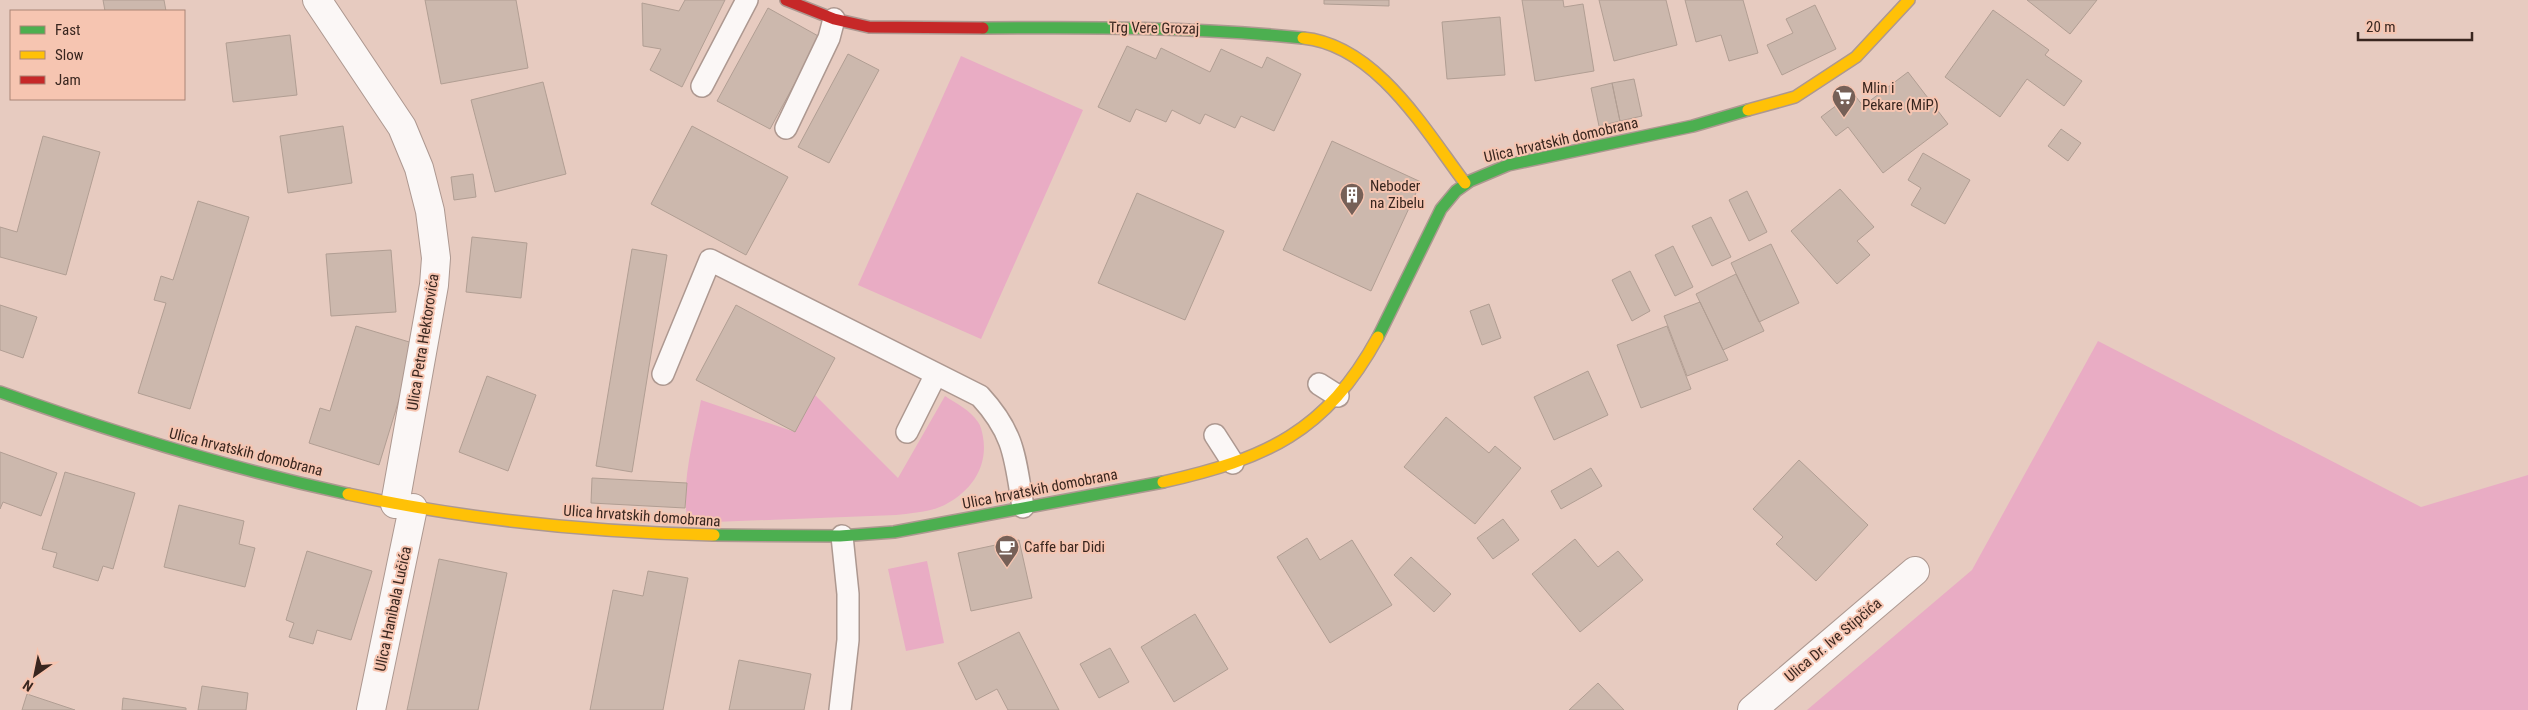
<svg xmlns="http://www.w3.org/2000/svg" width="2528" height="710" font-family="'Roboto Condensed',sans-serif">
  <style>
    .green { fill: #e9acc4 }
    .building { fill: #ccb8ad; stroke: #b19e93 }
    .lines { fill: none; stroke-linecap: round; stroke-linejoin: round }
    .lane-casing { stroke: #ad9890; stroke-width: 24 }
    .street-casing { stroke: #ad9890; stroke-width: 30 }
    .fast-casing { stroke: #ad9890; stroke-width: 14 }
    .slow-casing { stroke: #ad9890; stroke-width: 14 }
    .jam-casing { stroke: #ad9890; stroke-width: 14 }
    .lane { stroke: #fbf7f6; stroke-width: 21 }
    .street { stroke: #fbf7f6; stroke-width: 28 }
    .fast { stroke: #4caf50; stroke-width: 11 }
    .slow { stroke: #ffc107; stroke-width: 11 }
    .jam { stroke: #c62828; stroke-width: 11 }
    .labels { text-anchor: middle; stroke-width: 4; stroke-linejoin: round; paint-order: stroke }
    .street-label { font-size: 15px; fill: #39261f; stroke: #f6c5b1 }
    .poi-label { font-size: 15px; fill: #39261f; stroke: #f6c5b1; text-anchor: start }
  </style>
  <rect width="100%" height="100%" fill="#e7cbc0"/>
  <path class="green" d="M961 56 1083 110 981 339 858 285Z
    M2098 341 2421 507 2528 475V710H1807L1972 570Z
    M815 395 898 478 945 396C957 404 970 410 978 422 981 426 982 432 983 437 988 465 973 489 948 503 934 512 912 513 896 515L688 523C680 484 694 439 701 400L795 432Z
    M927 561 944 643 906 651 888 569Z"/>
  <path class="building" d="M103 0H164L166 11H105Z
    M425 0H516L528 68 441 84Z
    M685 0H725L682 87 650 70 661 49 643 46 642 3 679 11Z
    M1324 0H1389V6L1324 4Z
    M1522 0H1563L1564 7 1583 4 1594 71 1535 81Z
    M1599 0H1666L1677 45 1614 61Z
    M1685 0H1743L1758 53 1729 61 1721 35 1696 42Z
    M2027 0H2097L2070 34Z
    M1815 5 1836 49 1782 75 1767 45 1793 33 1786 19Z
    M768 8 820 37 770 129 717 101Z
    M1993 10 2049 50 2045 55 2082 81 2064 106 2027 79 2000 117 1945 77Z
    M1500 17 1505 75 1447 79 1442 22Z
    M290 35 297 95 233 102 226 43Z
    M1127 46 1156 59 1161 48 1210 72 1221 49 1262 68 1267 57 1301 74 1274 131 1241 116 1235 128 1205 114 1200 124 1172 110 1166 122 1136 109 1130 122 1098 107Z
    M848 54 879 70 829 163 798 147Z
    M1908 72 1948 124 1883 173 1848 127 1836 136 1821 117 1853 93 1863 106Z
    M1634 79 1642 116 1620 121 1612 83Z
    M543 82 566 174 495 192 471 100Z
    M1612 83 1620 121 1599 126 1591 88Z
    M343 126 352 183 288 193 280 136Z
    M692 126 788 177 746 255 651 204Z
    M2061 129 2081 143 2068 161 2048 146Z
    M43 136 100 152 66 275 0 257V227L17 232Z
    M1332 141 1421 182 1371 291 1283 250Z
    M1923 153 1970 180 1945 224 1911 205 1921 188 1908 180Z
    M473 174 476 197 454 200 451 177Z
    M1840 189 1874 227 1857 241 1870 255 1837 284 1791 231Z
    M1747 191 1767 232 1749 241 1729 200Z
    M1137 193 1224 231 1185 320 1098 283Z
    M198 201 249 217 190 409 138 393 166 303 154 300 161 276 173 280Z
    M1711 217 1731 257 1712 266 1692 226Z
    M472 237 527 243 521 298 466 292Z
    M1771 244 1799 303 1759 322 1731 263Z
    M1673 246 1693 287 1675 296 1655 255Z
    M632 249 667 255 632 472 596 466Z
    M391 250 396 312 331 316 326 254Z
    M1630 271 1650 311 1632 321 1612 280Z
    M1736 274 1764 331 1723 350 1696 294Z
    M1700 302 1728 360 1687 376 1664 316Z
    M1489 304 1501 338 1482 345 1470 311Z
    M0 305 37 317 23 358 0 350Z
    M736 305 835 358 795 432 696 380Z
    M356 326 416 344 379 465 309 443 320 408 330 411Z
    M1667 326 1691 389 1641 408 1617 345Z
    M1588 371 1608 415 1554 440 1534 397Z
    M487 376 536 395 508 471 459 452Z
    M1446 417 1489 453 1495 446 1521 468 1475 524 1404 467Z
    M0 452 57 473 41 516 3 502 0 509Z
    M1799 460 1868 525 1816 581 1776 544 1783 537 1753 509Z
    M1591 468 1602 486 1561 509 1551 491Z
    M65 472 135 493 113 569 103 566 98 581 53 567 57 553 42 549Z
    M592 478 687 483 685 508 591 503Z
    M179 505 244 521 239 544 255 548 245 587 164 567Z
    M1503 519 1519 540 1493 559 1477 538Z
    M1307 538 1320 560 1352 540 1392 605 1330 643 1277 557Z
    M1575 539 1598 567 1618 551 1643 580 1580 632 1532 574Z
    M1019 540 1032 598 971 611 958 553Z
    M307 551 372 571 351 640 317 630 313 644 289 637 294 623 286 620Z
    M1411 557 1451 594 1434 612 1394 575Z
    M439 559 507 573 478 710H407Z
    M648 571 688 578 663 710H590L613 590 643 596Z
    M1195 614 1228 669 1174 702 1141 647Z
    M1019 632 1059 710H1008L997 689 976 700 958 663Z
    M1110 648 1129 682 1099 698 1080 664Z
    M739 660 811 674 804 710H729Z
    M1598 683 1624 710H1569Z
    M202 686 248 693 246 710H198Z
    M27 694 75 710H22Z
    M123 698 186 708V710H122Z"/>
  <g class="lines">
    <defs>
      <path id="lane" d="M702 86 747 0
        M786 128 829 38 834 19
        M663 374 710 260 980 396C1015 434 1015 458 1023 507
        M1319 384 1338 396
        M907 432 936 374
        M1215 435 1233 463
        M840 710 848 640V594L842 536"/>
      <path id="street" d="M317 0 402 127 419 168 430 211 436 258 434 285 395 504
        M371 710 413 508
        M1752 710 1915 571"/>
      <path id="fast" d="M983 28C1090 27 1196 27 1303 38
        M1378 337 1441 209 1456 191 1470 181 1508 165 1693 126 1748 110
        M0 392C114 433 229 468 348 494
        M714 535 840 536 894 532 1163 482"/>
      <path id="slow" d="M1303 38C1376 45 1425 130 1465 183
        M1748 110 1795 97 1856 57 1909 0
        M1163 482C1266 459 1326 432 1378 337
        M348 494C468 520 591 532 714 535"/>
      <path id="jam" d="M786 0 834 19 869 27 983 28"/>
    </defs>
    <use href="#lane" class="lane-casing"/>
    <use href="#street" class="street-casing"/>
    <use href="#fast" class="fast-casing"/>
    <use href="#slow" class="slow-casing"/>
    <use href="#jam" class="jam-casing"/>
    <use href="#lane" class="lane"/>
    <use href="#street" class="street"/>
    <use href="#fast" class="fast"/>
    <use href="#slow" class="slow"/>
    <use href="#jam" class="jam"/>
  </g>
  <defs>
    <symbol id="supermarket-pin" viewBox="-11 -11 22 30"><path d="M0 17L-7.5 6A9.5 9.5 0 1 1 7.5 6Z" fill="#766057" stroke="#f6c5b1"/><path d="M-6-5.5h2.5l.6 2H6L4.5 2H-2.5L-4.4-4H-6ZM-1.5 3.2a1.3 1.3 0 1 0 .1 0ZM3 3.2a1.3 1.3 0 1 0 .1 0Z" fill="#fff"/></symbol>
    <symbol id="building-pin" viewBox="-11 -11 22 30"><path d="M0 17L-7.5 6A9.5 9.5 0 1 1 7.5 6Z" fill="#766057" stroke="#f6c5b1"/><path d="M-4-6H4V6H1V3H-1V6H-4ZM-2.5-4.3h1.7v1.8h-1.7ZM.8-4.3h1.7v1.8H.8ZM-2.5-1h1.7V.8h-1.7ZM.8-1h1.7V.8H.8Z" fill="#fff"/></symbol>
    <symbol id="cafe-pin" viewBox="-11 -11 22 30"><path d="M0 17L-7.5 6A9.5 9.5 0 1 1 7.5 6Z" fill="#766057" stroke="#f6c5b1"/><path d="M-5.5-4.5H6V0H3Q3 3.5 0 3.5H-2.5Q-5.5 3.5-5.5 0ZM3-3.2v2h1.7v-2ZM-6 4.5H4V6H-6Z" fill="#fff"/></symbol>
  </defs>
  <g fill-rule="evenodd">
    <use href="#supermarket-pin" x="1830" y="83" width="28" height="38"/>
    <use href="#building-pin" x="1338" y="181" width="28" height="38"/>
    <use href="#cafe-pin" x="993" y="533" width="28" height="38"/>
  </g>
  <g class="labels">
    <g class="street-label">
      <text transform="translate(1154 28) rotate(1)" y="5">Trg Vere Grozaj</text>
      <text transform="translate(1561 140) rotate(-13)" y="5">Ulica hrvatskih domobrana</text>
      <text transform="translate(423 342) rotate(-81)" y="5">Ulica Petra Hektorovića</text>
      <text transform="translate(246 452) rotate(14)" y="5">Ulica hrvatskih domobrana</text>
      <text transform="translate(1040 489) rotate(-11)" y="5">Ulica hrvatskih domobrana</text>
      <text transform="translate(642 516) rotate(4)" y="5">Ulica hrvatskih domobrana</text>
      <text transform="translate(393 609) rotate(-78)" y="5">Ulica Hanibala Lučića</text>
      <text transform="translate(1833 640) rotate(-40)" y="5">Ulica Dr. Ive Stipčića</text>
    </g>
    <g class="poi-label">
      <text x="1862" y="93">Mlin i<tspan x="1862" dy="17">Pekare (MiP)</tspan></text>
      <text x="1370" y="191">Neboder<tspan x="1370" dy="17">na Zibelu</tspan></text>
      <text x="1024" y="552">Caffe bar Didi</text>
    </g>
  </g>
  <rect x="10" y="10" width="175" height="90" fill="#f6c5b1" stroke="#aa8577"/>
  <rect x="20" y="26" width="25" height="8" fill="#4caf50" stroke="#aa8577"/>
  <text x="55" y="35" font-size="15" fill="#39261f">Fast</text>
  <rect x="20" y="51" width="25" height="8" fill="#ffc107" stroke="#aa8577"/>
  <text x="55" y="60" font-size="15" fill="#39261f">Slow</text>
  <rect x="20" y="76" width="25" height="8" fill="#c62828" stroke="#aa8577"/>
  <text x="55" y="85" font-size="15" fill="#39261f">Jam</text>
  <g transform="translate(35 675) rotate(213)" stroke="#f6c5b1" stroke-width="4" paint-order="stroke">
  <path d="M0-4L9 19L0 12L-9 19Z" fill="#39261f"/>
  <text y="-8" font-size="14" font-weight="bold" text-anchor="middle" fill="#39261f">N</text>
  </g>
  <path d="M2358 32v8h114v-8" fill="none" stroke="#39261f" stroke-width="2.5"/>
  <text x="2366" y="32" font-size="15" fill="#39261f" stroke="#f6c5b1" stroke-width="4" paint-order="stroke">20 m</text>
</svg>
